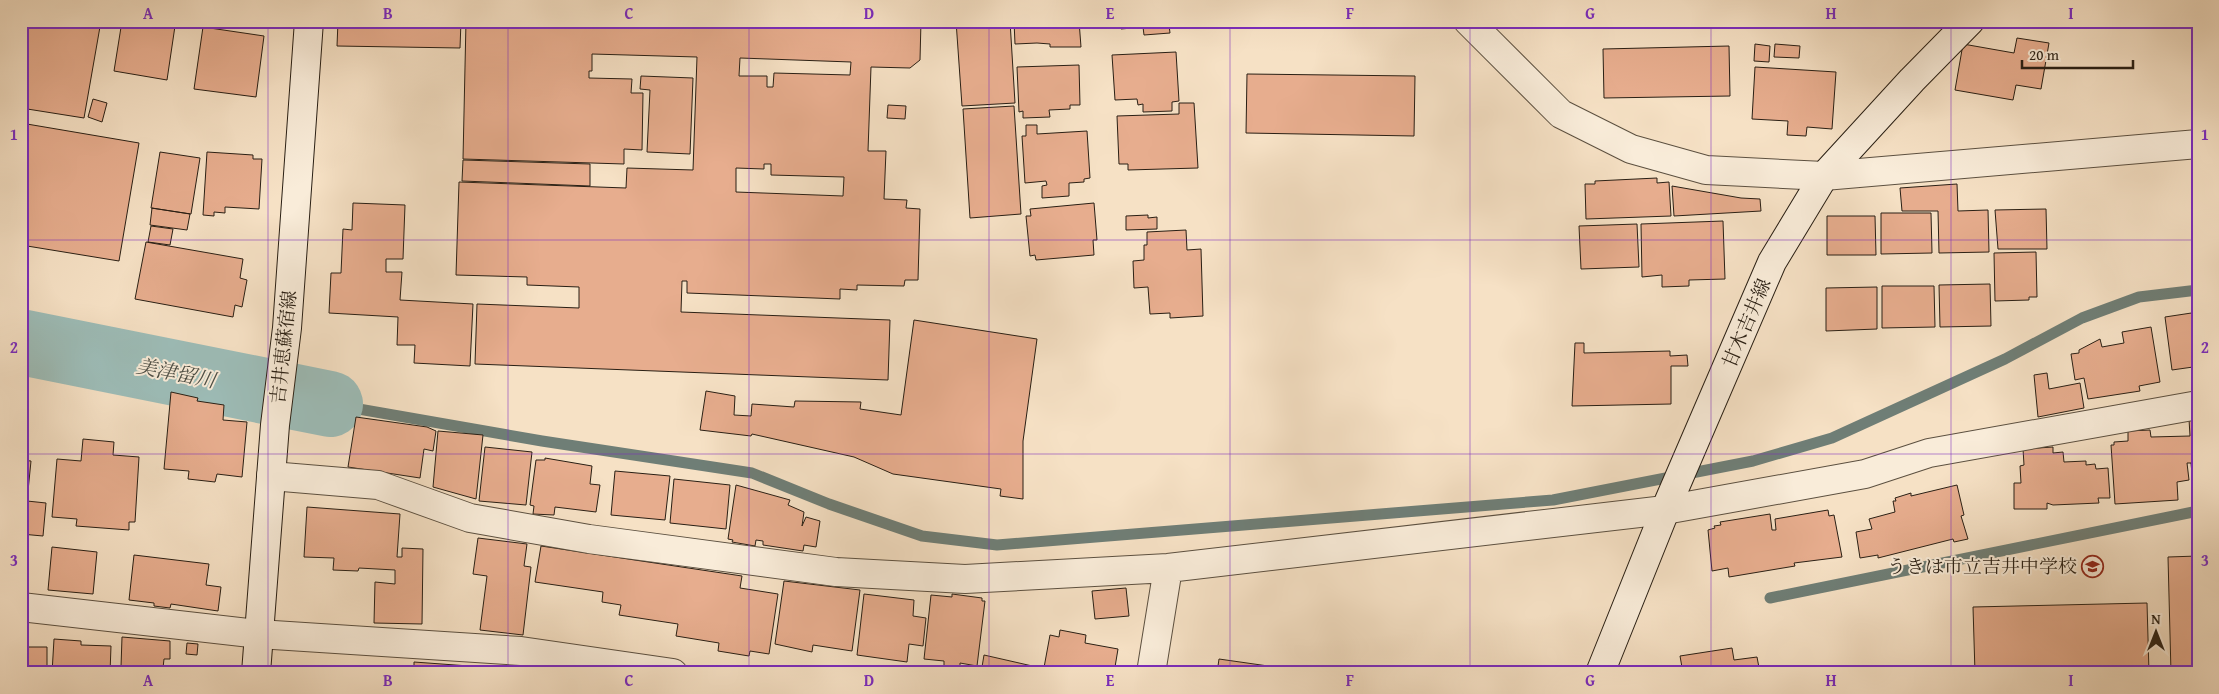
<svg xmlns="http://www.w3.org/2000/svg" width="2219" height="694" font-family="'Gentium Book Plus','Noto Serif JP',serif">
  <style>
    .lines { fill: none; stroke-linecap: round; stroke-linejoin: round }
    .stream { stroke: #6f7e76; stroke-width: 11 }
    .river { stroke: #9dbdb8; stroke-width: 66 }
    .building { fill: #e7ad8e; stroke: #291f14; fill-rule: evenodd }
    .street-casing { stroke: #5c5040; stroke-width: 30 }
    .secondary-casing { stroke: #291f14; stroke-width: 30 }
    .street { stroke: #f9ecd9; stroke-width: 28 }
    .secondary { stroke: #f9ecd9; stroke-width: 28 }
    .grid { fill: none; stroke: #7b2cbf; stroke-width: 1; stroke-opacity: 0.55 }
    .labels { text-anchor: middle; stroke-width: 4; stroke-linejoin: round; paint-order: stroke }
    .street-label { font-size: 19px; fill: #291f14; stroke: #f9ecd9 }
    .poi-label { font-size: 19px; fill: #291f14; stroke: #f9ecd9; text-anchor: end }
    .water-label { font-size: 20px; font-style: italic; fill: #4c4e45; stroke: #f9ecd9 }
    .neatline { fill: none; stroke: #7b2cbf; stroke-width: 2 }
    .grid-label { font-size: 16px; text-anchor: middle; font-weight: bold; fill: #7b2cbf }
  </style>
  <rect width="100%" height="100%" fill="#f6e1c5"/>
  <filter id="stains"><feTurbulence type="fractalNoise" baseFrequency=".004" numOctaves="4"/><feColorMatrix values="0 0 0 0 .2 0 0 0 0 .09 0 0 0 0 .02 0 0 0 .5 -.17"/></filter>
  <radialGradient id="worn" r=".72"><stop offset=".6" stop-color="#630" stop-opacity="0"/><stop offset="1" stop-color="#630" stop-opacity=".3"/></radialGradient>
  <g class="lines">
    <path class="stream" d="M330 404 542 441 752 473 829 504 922 536 997 545 1553 500 1753 461 1832 438 2005 359 2082 318 2139 297 2198 290
      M1770 598 2198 511"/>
    <path class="river" d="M21 342 330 404"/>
  </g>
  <path class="building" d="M21 21H101L84 118 21 108Z
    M122 21H147L175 26 167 80 114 71Z
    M338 21H461L460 48 337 46Z
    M466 21H921L920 60 910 68 871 67 868 151H886L884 199 907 200 906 208 920 209 918 280H905L904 286 857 285V290L840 289V299L687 293V281H682L681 312 890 320 888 380 475 364 477 304 579 308V287L527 285V277L456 275 459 182 626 188 627 168 693 170 697 57 592 54V71H589V78L632 79 631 93H643L642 150 624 149V164L463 159ZM740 58 851 62 850 75 774 73 773 87H767V76H739ZM764 164H771V175L844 177 843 196 736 192V168L764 169Z
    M956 21H1010L1015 103 962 106Z
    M1014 21H1079L1081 47H1050V44L1037 43 1015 44Z
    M1109 21H1173V25H1169L1170 33 1144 35 1143 27 1121 29V26L1110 27Z
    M203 27 264 36 256 97 194 89Z
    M2017 38 2049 43 2041 89 2016 85 2013 100 1955 90 1963 44 2014 53Z
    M1755 44 1770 46 1769 62 1754 61Z
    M1775 44 1800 46 1799 58 1774 57Z
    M1729 46 1730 96 1604 98 1603 49Z
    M1176 52 1179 101 1172 102V111L1143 112V104L1138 105 1137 99 1115 100 1112 55Z
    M1079 65 1080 105H1070V109L1049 110 1050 117 1023 118V111L1019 112 1017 67Z
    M1755 67 1836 72 1832 129 1807 127 1806 136 1787 135 1788 121 1752 119Z
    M1247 74 1415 76 1414 136 1246 133Z
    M641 76 693 78 690 154 647 152 650 90 640 89Z
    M93 99 107 103 102 122 88 117Z
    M1179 103H1194L1198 168 1128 170V164H1119L1117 116 1179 114Z
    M888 105 906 106 905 119 887 118Z
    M1014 106 1021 214 970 218 963 109Z
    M21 123 139 143 119 261 21 245Z
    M1026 125H1037V134L1087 131 1090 178 1084 179V182L1069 183V196L1042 198V186L1047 185 1046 181 1025 183 1022 136H1026Z
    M160 152 200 158 191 214 151 208Z
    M207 152 253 155V159H262L259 209 225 207V213L214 212V216L203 215Z
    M463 160 590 164V186L462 181Z
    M1657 178V183L1669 182 1671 216 1586 219 1585 184H1595V181Z
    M1957 184 1958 211 1988 210 1989 252 1939 253 1938 211H1902L1900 188Z
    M1672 186 1741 198 1760 199 1761 211 1674 216Z
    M353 203 405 205 403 259H386V272H402L400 300 473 304 470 366 414 363 415 345H397L398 317 329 313 331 273H341L343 229 352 230Z
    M1094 203 1097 240H1093L1094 255 1036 260 1035 255 1030 256 1026 216H1031L1030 209Z
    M152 208 190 214 187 230 150 225Z
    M2046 209 2047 249H1998L1995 210Z
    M1881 213H1931L1932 253 1881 254Z
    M1148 215V218L1157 217V229L1126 230V216Z
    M1827 216H1875L1876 255H1827Z
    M1723 221 1725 279 1689 280V286L1662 287V275L1642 277 1641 224Z
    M1637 224 1639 267 1581 269 1579 226Z
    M151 226 173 229 170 245 148 242Z
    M1186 230 1187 250 1201 249 1203 316 1170 318V313L1150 314 1148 287 1134 288 1133 261 1144 260V245H1147V232Z
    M146 242 243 259 240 278 247 280 242 307 235 305 233 317 135 299Z
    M2036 252 2037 297H2029V300L1995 301 1994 253Z
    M1990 284 1991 326 1940 327 1939 285Z
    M1882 286H1934L1935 327 1882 328Z
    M1877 287V329L1826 331V288Z
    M2198 312V372L2194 373 2193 367 2172 370 2165 317Z
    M914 320 1037 339 1023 441V499L1000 496 1001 489 893 474 854 457 752 434 751 436 700 430 706 391 735 396 734 415 751 416 752 404 794 407 795 401 861 402 860 409 901 415Z
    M2151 327 2160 382 2139 386 2140 391 2088 399 2084 378 2075 380 2071 354 2079 353V350L2100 339 2102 347 2124 343 2122 332Z
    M1575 343H1584V353L1670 351V356L1687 355 1688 366H1671V404L1572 406Z
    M2047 373 2049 389 2080 383 2084 408 2038 417 2034 375Z
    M171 392 198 398 197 401 224 405 223 420 247 422 242 477 217 474 215 482 188 479 189 471 164 469Z
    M356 417 427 427 436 431 433 451 424 449 420 478 348 467Z
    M2189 419H2198V491L2196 485H2193L2191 463H2187L2189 480 2177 482 2178 500 2115 504 2111 445H2114V442L2128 441V431L2150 430 2151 437 2190 436Z
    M438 431 483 435 476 499 433 487Z
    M83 439 114 442 113 455 139 457 135 522H129V530L76 526 77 519 52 517 57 459 81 461Z
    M485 447 532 452 526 505 479 501Z
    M2053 447V453L2063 452 2064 462 2086 461V465L2095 464 2096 469 2108 468 2110 498H2098L2099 503 2053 505 2047 503V509H2014V483H2021L2020 466 2024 465 2023 449Z
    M545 458 592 466 590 484 600 485 596 512 555 507 554 515 533 514 534 506 530 505 536 460H545Z
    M21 460 31 461 27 501 46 503 43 536 21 534Z
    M615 471 670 476 665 520 611 515Z
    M674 479 730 485 726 529 670 523Z
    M736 485 790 500 788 505 804 512 802 526 806 517 820 521 816 547 804 545 803 551 763 545V541L756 540 755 546 732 542 733 540 728 539Z
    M1957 485 1964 515 1961 516 1968 539 1954 542 1953 539 1878 558V555L1860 558 1856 532 1872 529 1869 519 1895 512 1893 501H1896L1895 498 1911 493V496Z
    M307 507 400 514 397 557H402V548L423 549 422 624 374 623 375 582 395 584V570L359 568 358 571 333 570 334 558 304 557Z
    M1828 510 1829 516 1834 515 1842 557 1794 563 1795 566 1729 577 1728 568 1712 571 1708 530 1715 528 1714 526 1721 525 1720 522 1770 514 1772 530H1776L1775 519Z
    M478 538 527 544 524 566 531 567 523 635 480 630 487 576 473 574Z
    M541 546 742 576 740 588 778 594 769 654 750 651 749 656 718 651 719 643 676 636 678 624 619 615 621 605 602 602 603 592 535 582Z
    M52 547 97 552 93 594 48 590Z
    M134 555 209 564 206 585 221 587 218 611 171 604 170 608 154 606V603L129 600Z
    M2198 556V673H2171L2168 557Z
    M784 581 860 590 852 651 813 645 812 652 775 644Z
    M1126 588 1129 616 1095 619 1092 591Z
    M864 594 914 600 913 616 926 618 923 646 909 644 907 662 857 655Z
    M952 594 982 598V601H985L977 666 960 663V668L944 667V661L924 659 931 595 952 597Z
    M2147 603 2149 673H1975L1973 607Z
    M1060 630 1086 635 1085 643 1118 649 1114 673H1043L1050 635 1059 637Z
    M122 637 170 641V659H164L163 668 121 667Z
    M54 639 81 641V645L111 646 110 673H52Z
    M187 643 198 644 197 655 186 654Z
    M21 647H47V673H21Z
    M1732 648 1734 660 1757 657 1760 673H1683L1680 656Z
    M984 655 1041 668 1040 673H981Z
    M1219 659 1275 667 1274 673H1217Z
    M414 662 469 666 468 673H414Z"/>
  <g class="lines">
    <defs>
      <path id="street" d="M1468 21 1561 114 1631 149 1706 170 1824 176 2198 144
        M271 476 378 485 470 518 589 539 836 572 965 579 1168 568 1665 510 1865 474 1929 453 2198 405
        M21 607 258 634 521 651 673 673
        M1151 673 1168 568"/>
      <path id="secondary" d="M256 673 275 425 287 328 309 21
        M1600 673 1669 501 1772 262 1824 176 1912 80 1970 21"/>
    </defs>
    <use href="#street" class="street-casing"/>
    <use href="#secondary" class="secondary-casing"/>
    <use href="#street" class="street"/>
    <use href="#secondary" class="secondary"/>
  </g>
  <path class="grid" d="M268 21V673M508 21V673M749 21V673M989 21V673M1230 21V673M1470 21V673M1711 21V673M1951 21V673M21 240H2198M21 454H2198"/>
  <defs>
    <symbol id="school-ring" viewBox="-11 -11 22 22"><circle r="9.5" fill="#f9ecd9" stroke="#8f2418" stroke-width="1.5"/><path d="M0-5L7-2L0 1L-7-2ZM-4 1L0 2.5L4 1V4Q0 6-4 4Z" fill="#8f2418"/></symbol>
  </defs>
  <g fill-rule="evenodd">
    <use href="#school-ring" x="2080" y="554" width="25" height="25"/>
  </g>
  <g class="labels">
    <g class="street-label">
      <text transform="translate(1746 323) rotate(-67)" y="7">甘木吉井線</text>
      <text transform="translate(283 347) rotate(-84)" y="7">吉井恵蘇宿線</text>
    </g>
    <g class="poi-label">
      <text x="2077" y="573">うきは市立吉井中学校</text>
    </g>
    <g class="water-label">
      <text transform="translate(176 373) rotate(11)" y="7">美津留川</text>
    </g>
  </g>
  <rect width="2219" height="694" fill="none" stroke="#f6e1c5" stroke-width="55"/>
  <g transform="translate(2156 632)" stroke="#f9ecd9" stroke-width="4" paint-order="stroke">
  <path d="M0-4L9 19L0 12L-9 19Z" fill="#291f14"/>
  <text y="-8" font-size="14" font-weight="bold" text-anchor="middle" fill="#291f14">N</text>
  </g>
  <path d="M2022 60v8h111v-8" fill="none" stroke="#291f14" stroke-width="2.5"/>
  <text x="2029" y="60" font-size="15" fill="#291f14" stroke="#f9ecd9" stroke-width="4" paint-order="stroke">20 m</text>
  <rect x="28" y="28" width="2164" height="638" class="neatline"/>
  <g class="grid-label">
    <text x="148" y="19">A</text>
    <text x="388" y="19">B</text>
    <text x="629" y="19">C</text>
    <text x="869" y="19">D</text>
    <text x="1110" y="19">E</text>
    <text x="1350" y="19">F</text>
    <text x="1590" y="19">G</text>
    <text x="1831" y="19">H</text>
    <text x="2071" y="19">I</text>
    <text x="14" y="140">1</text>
    <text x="2205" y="140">1</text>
    <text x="14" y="353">2</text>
    <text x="2205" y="353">2</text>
    <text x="14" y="566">3</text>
    <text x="2205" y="566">3</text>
    <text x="148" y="686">A</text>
    <text x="388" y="686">B</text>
    <text x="629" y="686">C</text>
    <text x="869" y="686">D</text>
    <text x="1110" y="686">E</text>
    <text x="1350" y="686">F</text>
    <text x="1590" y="686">G</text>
    <text x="1831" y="686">H</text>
    <text x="2071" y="686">I</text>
  </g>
  <rect width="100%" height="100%" filter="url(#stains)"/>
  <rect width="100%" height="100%" fill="url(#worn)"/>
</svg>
